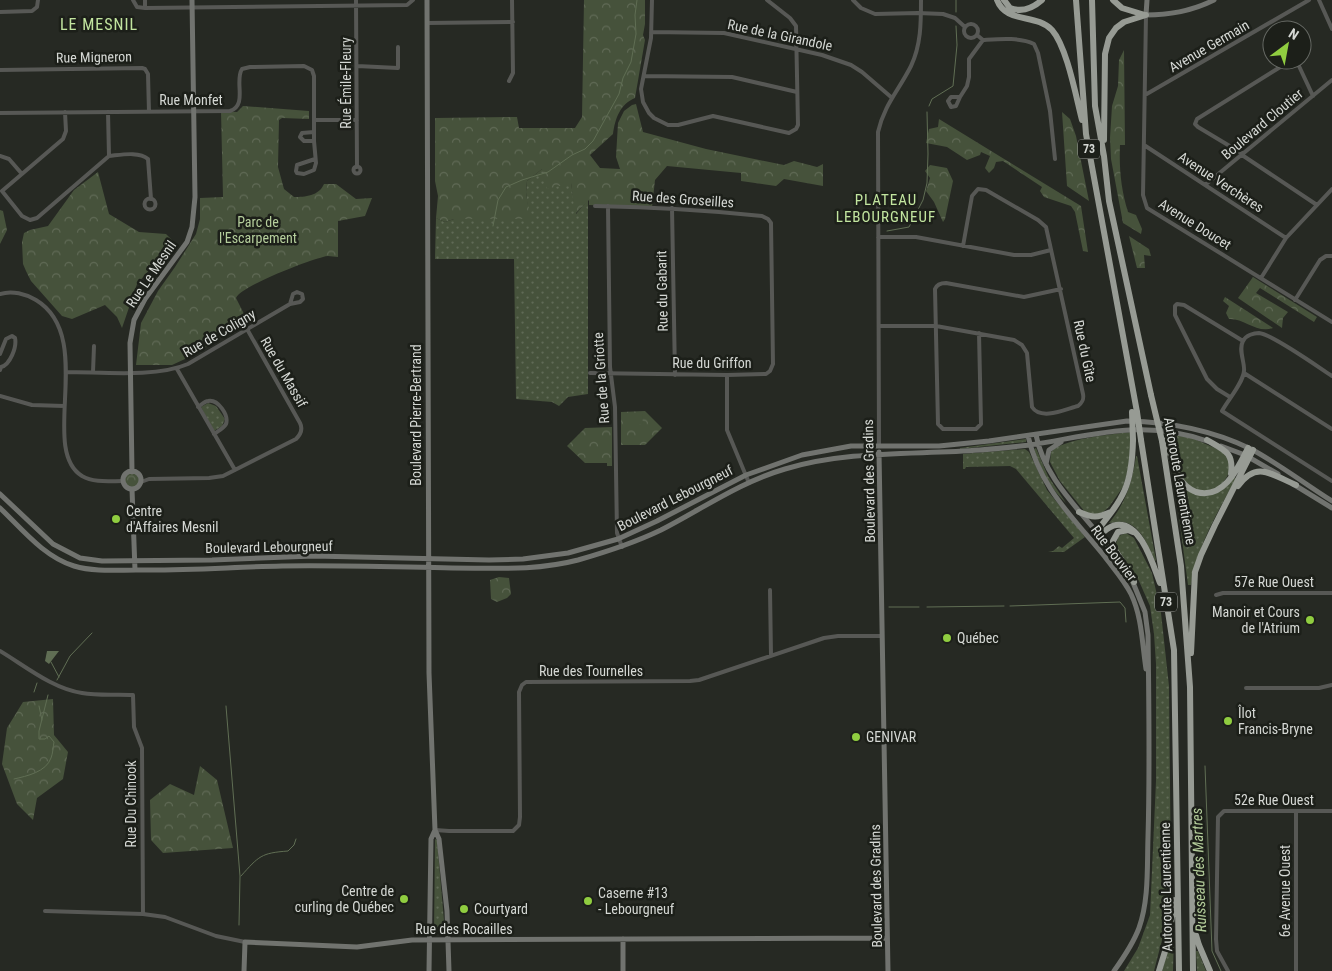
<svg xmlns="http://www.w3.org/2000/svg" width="1332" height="971" font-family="'Roboto Condensed',sans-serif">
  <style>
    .grass { fill: url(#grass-dots) }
    .forest { fill: url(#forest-crowns) }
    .pitch { fill: #46523b }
    .water { fill: #606e54 }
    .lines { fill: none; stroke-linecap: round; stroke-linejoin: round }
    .stream { stroke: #606e54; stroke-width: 1 }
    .street { stroke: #575855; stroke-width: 4 }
    .secondary { stroke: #71736f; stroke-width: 5 }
    .highway { stroke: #979b94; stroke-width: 6 }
    .highway-bridge { stroke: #979b94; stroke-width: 6 }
    .poi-dot { fill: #90cd40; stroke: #1c1f19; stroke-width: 2 }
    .labels { text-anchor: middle; stroke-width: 5; stroke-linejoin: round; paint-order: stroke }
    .shield { fill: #1c1f19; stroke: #9ea09c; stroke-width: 1 }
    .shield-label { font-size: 12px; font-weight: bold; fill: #d5d8d4 }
    .street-label { font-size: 14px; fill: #d5d8d4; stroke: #1c1f19 }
    .park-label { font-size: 14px; fill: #b5ce9c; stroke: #1c1f19 }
    .poi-label { font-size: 14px; fill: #d5d8d4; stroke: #1c1f19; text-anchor: start }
    .neighbourhood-label { font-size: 15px; letter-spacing: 1px; fill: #c2e59f; stroke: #1c1f19 }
    .water-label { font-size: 15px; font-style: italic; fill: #b2cb99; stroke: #1c1f19 }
    .quarter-label { font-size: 16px; letter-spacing: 1px; fill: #c2e59f; stroke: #1c1f19 }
  </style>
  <defs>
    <pattern id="grass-dots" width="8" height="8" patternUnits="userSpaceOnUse" patternTransform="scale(1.25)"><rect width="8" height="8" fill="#46523b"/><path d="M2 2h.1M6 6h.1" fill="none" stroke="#606a56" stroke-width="1.8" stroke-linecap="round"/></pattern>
    <pattern id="forest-crowns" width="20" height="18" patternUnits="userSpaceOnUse" patternTransform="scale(1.25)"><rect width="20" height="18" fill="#46523b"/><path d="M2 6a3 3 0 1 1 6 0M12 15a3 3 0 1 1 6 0" fill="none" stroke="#606a56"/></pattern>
  </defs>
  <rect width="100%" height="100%" fill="#262923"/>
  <path class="grass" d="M542 169 571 183 576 214 588 200V394L568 397 559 406 552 402 516 399 514 259H435L436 218 445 222 454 219H529L526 192 527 181Z
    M208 403 216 406 225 419 222 426 214 431 201 407Z
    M1131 432 1130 463 1123 487 1109 507 1103 512 1095 515 1085 512 1060 481 1050 462 1051 452C1061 439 1113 434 1131 432Z
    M1168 434 1192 438 1224 452C1242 474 1212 502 1190 487 1187 484 1183 478 1180 475 1173 464 1172 446 1168 434Z
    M1026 439V442L960 449V448Z
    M1036 448 1048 476 1066 503C1047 484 1043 474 1034 449Z
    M1025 449 1029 452 1047 490 1085 537 1064 552H1048L1053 551 1059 546 1062 548 1074 538 1016 469 1010 466 966 467 965 469H963V454Z
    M1136 456H1137L1156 560 1155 561C1148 547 1142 526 1124 522 1119 521 1113 523 1109 523 1126 503 1132 482 1136 456Z
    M1173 472H1175L1177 478 1202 495 1234 477 1236 478C1217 514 1198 544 1191 585H1188Z
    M1126 533 1134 538 1152 573 1161 613 1169 686 1171 883 1164 932 1154 971H1124L1138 948 1150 915 1156 781V664L1154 634 1150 606 1139 581 1115 546 1119 536Z
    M435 839 437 840 445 932H434Z
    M1172 935H1174L1173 971H1162Z
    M1196 951H1198L1206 971H1197Z"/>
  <path class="forest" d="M584 0H645V24L643 35 645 40 635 98C620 104 615 119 613 134L590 155 600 168 620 169 616 157 618 123 624 111 632 105 636 104 643 132 706 149 784 165 794 161 817 167 823 164V186L784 179 776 186 741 181V173L667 166 655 180 652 207 589 205V200L575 214 571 183 547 189 542 169 527 181 526 192 530 219H454L445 222 436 218 438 196 435 181V118L517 117 519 128H575L582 117Z
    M1124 50 1125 145H1120C1119 169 1121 189 1128 212L1136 215 1142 229 1141 234 1123 223 1111 159 1110 138 1112 106 1118 86 1119 60Z
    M243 106 309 111V119L282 118 279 120 278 167 284 189 294 197C305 197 319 196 324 184H336L356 199 372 198 365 216 338 221V257C333 257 328 255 323 257 307 261 241 286 236 298L248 322 217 339 198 353 172 365H136L141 323 158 291 175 267 196 234 200 219V198L223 197 221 111 237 112Z
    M1062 112 1070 119 1076 136 1089 201 1067 186Z
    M939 119 1081 206 1088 252 1083 251 1075 212 1071 206 1044 197 1040 191 1042 187 1003 161 996 162 994 168 989 173 985 168 990 156 981 152 980 155 967 160 947 147 926 143 929 129 938 127Z
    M930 165 947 168 953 181 945 219 943 222 934 202 926 191 930 178 925 171Z
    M98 172 109 214 139 232 166 234 174 242 137 284 122 328 117 317 105 305 72 319 62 316 31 281 26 271 23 264 22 242 24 233 30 230 48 226 74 190Z
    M0 210 3 211 7 230 0 244Z
    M1129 236 1149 249 1151 256 1144 255 1145 268H1137Z
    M1253 277 1317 317 1314 322 1260 288 1256 293 1288 312 1283 318 1282 328 1238 298Z
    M1225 297 1273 328C1257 334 1244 318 1229 319L1226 313 1229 306 1223 301Z
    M645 411 662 428 645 445H621V412Z
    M612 427V466H607V463H585L567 446 585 428Z
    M123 480a9 9 0 1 1 18 0a9 9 0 1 1-18 0Z
    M499 577 509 578 511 594 507 598 497 602 491 599 490 580Z
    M53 699 54 735 68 752 63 779 37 798 33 820 17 804 2 764 7 728 23 702Z
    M200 766 217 780 233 848 163 853 151 840 150 800 170 784 194 795Z"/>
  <path class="pitch" d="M624 414H642L643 424H624Z"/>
  <path class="water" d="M47 651H59L49 664 45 661Z"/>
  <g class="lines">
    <path class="stream" d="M956 12V0
      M929 106 932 99 953 86 957 45 956 26
      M493 226 498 200 506 187 522 180 548 172 572 155 585 149 593 141 619 94 623 78 631 62 636 34 635 15 637 0
      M887 231 909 227 923 200 927 183 928 154 927 112
      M1010 606 1120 602 1125 608 1126 622
      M889 607H919
      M927 607 1004 606
      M51 662 59 677
      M57 680 70 656 92 633
      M34 692 37 683
      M39 706 42 720
      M226 706 240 876 239 925
      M1205 766 1212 951 1221 971
      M14 779C27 776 46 772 51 758 53 753 53 747 54 742L49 736 45 739H39V731L48 695
      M241 876C259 856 261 853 288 851L294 845 296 839"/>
    <path class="street" d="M133 0 137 7 145 8 407 5 413 0
      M145 0V8
      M356 0 357 167
      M652 0 651 38 641 89 643 102 649 113 654 118 668 125H678L713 116 789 133 796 129 798 125 796 26 790 18 767 0
      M853 0 861 8 875 14 918 13 943 14 955 18 965 27
      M1319 0 1332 29
      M0 12 32 11 37 7 38 0
      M1146 15 1143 195 1147 208 1332 322
      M427 23 513 22
      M964 31a7 7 0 1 1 14 0a7 7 0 1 1-14 0Z
      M651 32 724 33 822 55 851 65 862 72 891 97
      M977 35 983 40C999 39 1020 37 1034 44L1038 53 1050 111 1055 159
      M357 66 398 68V47
      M0 70 142 68 145 69 148 74 149 112
      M644 76 732 77 797 92
      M509 81 513 73 512 0
      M1145 95 1309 0
      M960 97 956 106 951 107 948 101 951 97H960L967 86 969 77V59L983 40
      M0 113 230 111C248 105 234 81 242 69L250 67 304 66 312 70 314 76V141L316 163 314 170 304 174 297 173 296 171 297 165 315 159
      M314 120H357
      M314 141H304L300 137 302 133 314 132
      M1144 145 1286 238
      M1243 154 1198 127 1195 124 1197 119 1290 61H1294L1298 64 1313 96
      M1242 155 1317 205
      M0 156 9 159 22 174
      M109 156C120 155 139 151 148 159L151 199
      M353.5 170a3.5 3.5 0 1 1 7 0a3.5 3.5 0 1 1-7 0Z
      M1205 185 1332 80
      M2 191 22 216 30 220 37 218 109 156 108 112
      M2 191 63 139 66 131 65 112
      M144.5 204a5.5 5.5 0 1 1 11 0a5.5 5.5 0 1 1-11 0Z
      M608 206 610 367 615 407 617 533 622 547
      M672 208 675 375
      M878 237H916L1014 255H1031L1051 250
      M1261 278 1286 238 1332 189
      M297 292 302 294 303 299 300 302 290 304 293 294Z
      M0 294C12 290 26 294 36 300 97 337 38 449 82 476 94 483 109 481 123 481
      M1295 300 1320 260 1326 256H1332
      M879 326H936L1014 340 1022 345 1027 353 1032 407C1041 421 1066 409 1078 406 1083 402 1084 399 1083 394L1046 227 1038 220 986 190 978 189 972 196 963 246
      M979 333 981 424 976 429H943L938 424 935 289C937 284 941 283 946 283L1024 297 1061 289
      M0 354 6 339 12 336 15 338C17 347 10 365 1 367L0 370
      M177 369 235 470
      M66 372C102 372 155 378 188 364L290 304
      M93 372 94 346
      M590 373 727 375 766 374 770 371 773 364 771 223 768 219 762 216C706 210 651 207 595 206
      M1244 373 1332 429
      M727 375V430L749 483
      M1332 376C1318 367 1272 334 1259 333 1254 333 1246 335 1243 341 1238 350 1245 362 1244 371 1243 383 1228 400 1222 411L1332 481
      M0 396 32 405 64 406
      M1230 397 1217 389 1207 379 1175 315V306L1177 304 1184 305 1243 341
      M198 407C201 405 205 401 208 401 218 399 229 415 226 424 224 428 218 431 214 434
      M879 446 878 132C884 105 899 90 911 66 921 45 921 23 921 0
      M141 482 149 479 209 478 223 476 296 439C301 434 303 429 300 423L247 329
      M770 590 771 656
      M1216 595 1223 593H1332
      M0 651C25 666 53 689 82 693 99 696 116 694 133 695L134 727 142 748 143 914
      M1246 688H1319L1332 685
      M1296 811V971
      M435 830 449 831H513L519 825 520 817 519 692 522 685 526 682 690 681 699 680 824 638 838 636H882
      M45 911 143 914 165 917 216 936 245 942
      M1228 971 1217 951 1216 939 1218 817 1224 811H1332"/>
    <path class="secondary" d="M427 0 429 673 435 830 439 839 447 911 449 971
      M1147 0 1146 15C1170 15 1192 11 1214 0
      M1036 435C1044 476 1075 505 1100 536 1108 547 1117 559 1125 571
      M1028 436C1040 488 1072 516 1105 557 1114 569 1124 580 1131 594 1142 617 1142 643 1146 669
      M1221 446 1245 455 1278 474
      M879 452 888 971
      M1046 464 1049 450 1061 442
      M123 480a9 9 0 1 1 18 0a9 9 0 1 1-18 0Z
      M132 472 130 343 134 320 145 299 187 242 192 227 195 197 192 0
      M1293 484 1332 508
      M132 489 135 570
      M0 494 53 544 80 558 102 561 212 560 314 556 489 560 523 559 568 553 618 539 657 521 746 475 802 455 851 446H939L989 441 1127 421C1171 422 1212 430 1251 449 1279 464 1305 484 1332 501
      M0 508C22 529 44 557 74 566 94 572 116 570 136 570 185 571 233 567 282 566 338 565 395 567 452 568 494 568 536 571 578 560 606 552 634 543 661 530 702 509 740 482 785 469 849 450 914 455 980 450 996 449 1013 447 1030 445 1095 435 1145 418 1210 442
      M244 971 245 942 357 947 412 940 887 938
      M429 971 431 839 435 830
      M623 971V939
      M1114 971C1124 957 1133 944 1139 928 1149 900 1147 867 1148 837 1150 770 1149 703 1148 635L1145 612 1132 580"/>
    <path class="highway" d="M997 0C1006 24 1036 13 1052 30 1067 47 1076 97 1082 120
      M1004 0 1010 8C1023 13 1033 8 1042 0
      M1076 0 1086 134 1137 412
      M1092 0 1095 106 1104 156 1109 201 1151 395
      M1113 0 1122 8 1145 15
      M1104 140 1105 54 1109 38 1116 28 1124 22 1146 15
      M1141 440 1174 650 1179 971
      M1166 440C1170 452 1173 466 1179 477 1183 484 1188 489 1196 492 1224 500 1238 468 1248 448
      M1207 440C1224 450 1234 452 1231 474
      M1162 441 1181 566 1190 687 1193 971
      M1238 486C1257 460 1272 475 1296 485
      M1079 512C1093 518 1097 518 1111 512
      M1096 532C1124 497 1132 486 1133 440
      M1133 532 1128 530 1118 532 1113 541V547L1126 567 1134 582
      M1099 535C1104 532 1109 526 1116 525 1141 521 1153 565 1160 583
      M1191 653 1195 572 1201 555 1215 525 1253 450
      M1196 935 1199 945 1210 971
      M1159 971 1167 945 1175 900"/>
    <path class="highway-bridge" d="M1151 395 1162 441
      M1132 412 1133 440
      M1137 412 1141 440"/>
  </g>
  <g class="poi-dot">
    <circle cx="116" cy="519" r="5"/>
    <circle cx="1310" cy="620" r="5"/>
    <circle cx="947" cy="638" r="5"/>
    <circle cx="1228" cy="721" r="5"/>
    <circle cx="856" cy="737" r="5"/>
    <circle cx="404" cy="899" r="5"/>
    <circle cx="588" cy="901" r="5"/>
    <circle cx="464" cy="909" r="5"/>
  </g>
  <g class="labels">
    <g class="shield">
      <rect x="1078" y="139.5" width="22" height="19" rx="4"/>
      <rect x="1155" y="592.5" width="22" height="19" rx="4"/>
    </g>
    <g class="shield-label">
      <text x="1089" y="153">73</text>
      <text x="1166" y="606">73</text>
    </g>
    <g class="street-label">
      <text transform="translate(780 35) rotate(12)" y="5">Rue de la Girandole</text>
      <text transform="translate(1209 46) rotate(-30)" y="5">Avenue Germain</text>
      <text transform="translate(94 57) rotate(-1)" y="5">Rue Migneron</text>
      <text transform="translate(346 83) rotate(-90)" y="5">Rue Émile-Fleury</text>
      <text x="191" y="105">Rue Monfet</text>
      <text transform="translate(1262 124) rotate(-40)" y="5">Boulevard Cloutier</text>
      <text transform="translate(1221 182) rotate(33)" y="5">Avenue Verchères</text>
      <text transform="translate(683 199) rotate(4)" y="5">Rue des Groseilles</text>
      <text transform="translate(1195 224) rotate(32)" y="5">Avenue Doucet</text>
      <text transform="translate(151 274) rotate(-56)" y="5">Rue Le Mesnil</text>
      <text transform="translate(662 291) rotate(-91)" y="5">Rue du Gabarit</text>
      <text transform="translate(219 333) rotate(-30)" y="5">Rue de Coligny</text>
      <text transform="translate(1085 351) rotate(78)" y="5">Rue du Gîte</text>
      <text x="712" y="368">Rue du Griffon</text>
      <text transform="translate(284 372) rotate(60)" y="5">Rue du Massif</text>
      <text transform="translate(601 378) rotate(-94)" y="5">Rue de la Griotte</text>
      <text transform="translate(416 415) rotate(-90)" y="5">Boulevard Pierre-Bertrand</text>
      <text transform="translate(869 481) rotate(-91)" y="5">Boulevard des Gradins</text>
      <text transform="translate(1180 481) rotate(80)" y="5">Autoroute Laurentienne</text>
      <text transform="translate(675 498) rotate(-27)" y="5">Boulevard Lebourgneuf</text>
      <text transform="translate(269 547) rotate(-1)" y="5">Boulevard Lebourgneuf</text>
      <text transform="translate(1114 553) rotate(53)" y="5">Rue Bouvier</text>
      <text x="1274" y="587">57e Rue Ouest</text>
      <text x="591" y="676">Rue des Tournelles</text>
      <text x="1274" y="805">52e Rue Ouest</text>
      <text transform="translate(131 804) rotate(-90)" y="5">Rue Du Chinook</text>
      <text transform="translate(876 886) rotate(-91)" y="5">Boulevard des Gradins</text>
      <text transform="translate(1166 887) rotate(-91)" y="5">Autoroute Laurentienne</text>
      <text transform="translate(1285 891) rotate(-90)" y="5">6e Avenue Ouest</text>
      <text x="464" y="934">Rue des Rocailles</text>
    </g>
    <g class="park-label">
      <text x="258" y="227">Parc de<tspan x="258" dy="16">l'Escarpement</tspan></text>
    </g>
    <g class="poi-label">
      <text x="126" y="516">Centre<tspan x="126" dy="16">d'Affaires Mesnil</tspan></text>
      <text x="1300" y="617" text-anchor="end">Manoir et Cours<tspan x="1300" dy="16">de l'Atrium</tspan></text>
      <text x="957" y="643">Québec</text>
      <text x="1238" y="718">Îlot<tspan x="1238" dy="16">Francis-Bryne</tspan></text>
      <text x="866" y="742">GENIVAR</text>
      <text x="394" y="896" text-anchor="end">Centre de<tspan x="394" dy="16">curling de Québec</tspan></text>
      <text x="598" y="898">Caserne #13<tspan x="598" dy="16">- Lebourgneuf</tspan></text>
      <text x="474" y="914">Courtyard</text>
    </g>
    <g class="neighbourhood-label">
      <text x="886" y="205">PLATEAU<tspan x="886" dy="17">LEBOURGNEUF</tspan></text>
    </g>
    <g class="water-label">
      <text transform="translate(1199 870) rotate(-92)" y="5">Ruisseau des Martres</text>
    </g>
    <g class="quarter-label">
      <text x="99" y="30">LE MESNIL</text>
    </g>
  </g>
  <g transform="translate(1287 45) rotate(32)"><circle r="24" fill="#1c1f19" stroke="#666964"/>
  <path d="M0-4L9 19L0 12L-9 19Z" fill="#90cd40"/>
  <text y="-8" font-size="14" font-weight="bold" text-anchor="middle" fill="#d5d8d4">N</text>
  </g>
</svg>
